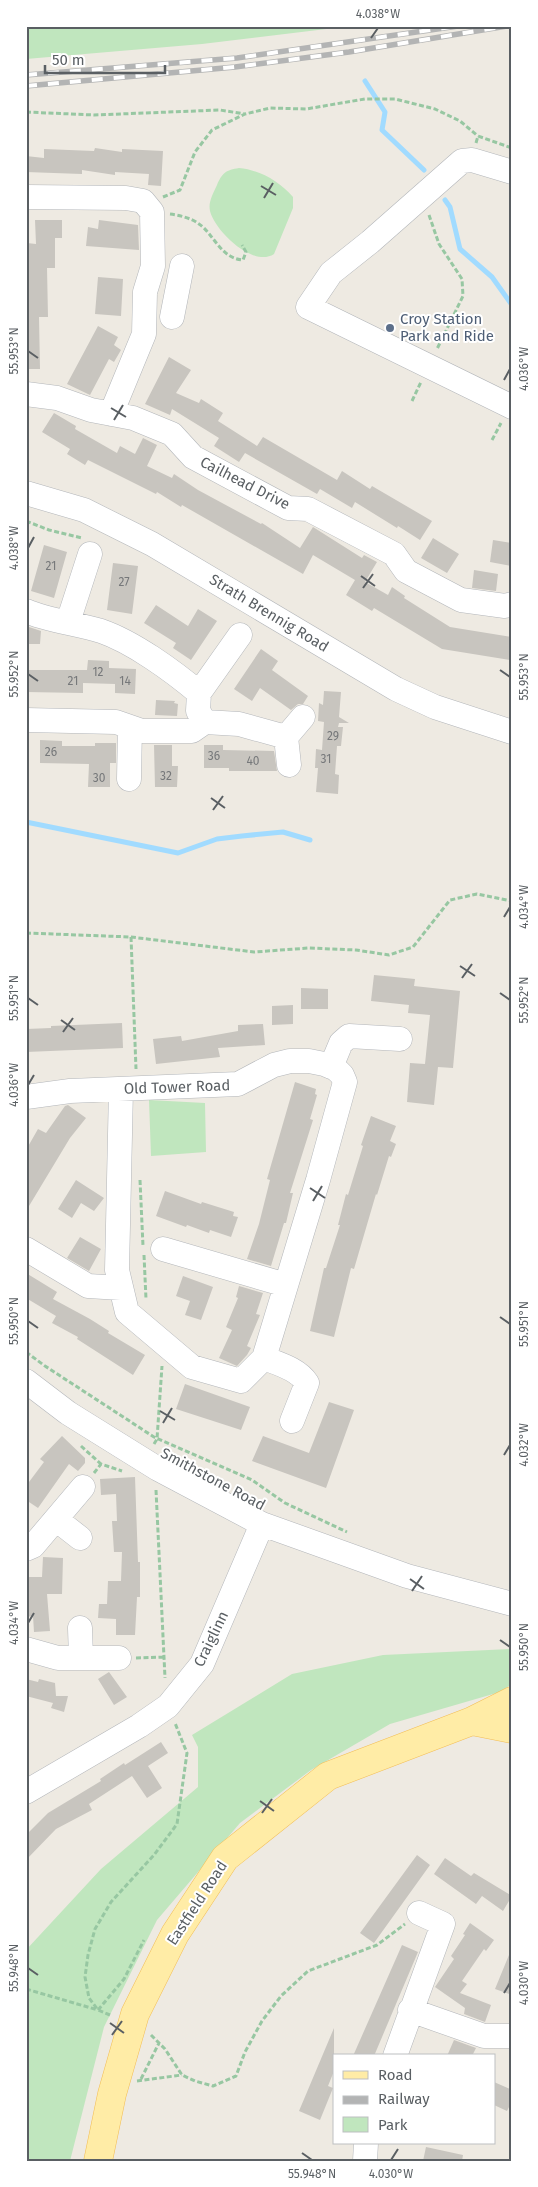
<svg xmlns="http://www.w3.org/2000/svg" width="538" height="2187" font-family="'Fira Sans',sans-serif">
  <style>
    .green { fill: #c0e6be }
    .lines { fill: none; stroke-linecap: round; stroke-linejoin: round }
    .stream { stroke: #a1dbff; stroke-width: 5 }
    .building { fill: #c8c5bf }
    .minor-casing { stroke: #b3b6ba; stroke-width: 25 }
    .major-casing { stroke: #f3be56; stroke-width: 29 }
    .path { stroke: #97c7a2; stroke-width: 3; stroke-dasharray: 5 2.5; stroke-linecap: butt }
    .minor { stroke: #fff; stroke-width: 24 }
    .major { stroke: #ffeca6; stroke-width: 28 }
    .rail-casing { stroke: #b3b4b4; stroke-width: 5.5 }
    .rail { stroke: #fff; stroke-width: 4; stroke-dasharray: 11; stroke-linecap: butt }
    .ticks { fill: none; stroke: #5a5f63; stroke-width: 2 }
    .service-dot { fill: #5c6f8a; stroke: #fff; stroke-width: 2 }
    .labels { text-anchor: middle; stroke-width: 4; stroke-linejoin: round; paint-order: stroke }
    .number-label { font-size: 12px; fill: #76787a }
    .service-label { font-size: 15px; fill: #4e5e75; stroke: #fff; text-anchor: start }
    .street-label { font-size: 15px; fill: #5a5f63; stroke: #fff }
    .neatline { fill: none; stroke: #5a5f63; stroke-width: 2 }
    .ticks-label { font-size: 12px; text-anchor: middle; fill: #5a5f63 }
  </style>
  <rect width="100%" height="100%" fill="#eeeae2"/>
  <path class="green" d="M26 26H351L202 44 26 59Z
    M239 168C260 170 279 181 293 197V208L274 254C253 268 215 231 210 211 208 202 213 194 217 185 222 173 226 170 239 168Z
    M149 1100 205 1103 206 1152 151 1156Z
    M512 1649V1684L500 1692 390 1724 311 1770 240 1823 157 1920 104 2027 70 2161H26V1950L101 1869 198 1787V1747L192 1735 292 1674 383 1655Z"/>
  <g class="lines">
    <path class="stream" d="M365 81 385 112 382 130 424 170
      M445 200 450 207 460 249 492 277 512 305
      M26 822 178 853 217 839 242 836 283 832 310 840"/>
  </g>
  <path class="building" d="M95 148 122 152V149L163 151 161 186 148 185 149 174 115 172V175L82 170V174L26 172V156L44 158V149L94 151Z
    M35 220H62V238H55V268H47L48 317H39L40 369H26L27 243 36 244Z
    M99 220 138 225 139 250 86 246 88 227 98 229Z
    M98 277 123 279 121 316 95 314Z
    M98 326 118 337 114 345 121 350 114 362 109 359 90 395 67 384Z
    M169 357 191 370 176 393 199 403 201 399 223 413 218 421 257 446 263 437 337 480 342 471 370 489 372 486 432 521 420 540 398 526 397 528 355 502 352 508 320 489 317 494 245 453 239 462 214 446 219 438 172 409 170 415 145 404Z
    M54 413 76 426 75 429 117 453 120 446 135 454 143 438 157 445 147 466 172 478 174 474 198 490 261 524 262 523 300 548 313 527 362 558 364 555 377 562 365 582 388 595 392 587 405 596 404 598 450 627 512 637 510 660 442 649 374 608 372 611 346 595 355 580 313 555 303 574 182 505 181 507 157 492 156 494 88 460 85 465 67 454 70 449 42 432Z
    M433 538 459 554 447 573 421 558Z
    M493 540 512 543V566L490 562Z
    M44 545 67 552 54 598 31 591Z
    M113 563 138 566 132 614 107 610Z
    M474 570 498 574 496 591 472 588Z
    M156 605 188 626 198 609 217 621 191 660 173 648 176 643 144 623Z
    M26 626 41 631 40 644H26Z
    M261 649 278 661 272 670 308 696 303 704H298L291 710 260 688 252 701 234 689Z
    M88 660 109 661V668L136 669 135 694 115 693V684L83 683V693L26 692V670H87Z
    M324 691 341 692 339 717 349 723H339L338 727H343L341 746H337L335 774 339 775 338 794 316 792 318 768H315L316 749 322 750 324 722 318 721 319 703 323 705Z
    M156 700 175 701 174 703 178 704 177 716 155 715Z
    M40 740 62 741V746H95V743H116V763H110V787H88L89 764 40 763Z
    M154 745H172V766H178L177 787H155Z
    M204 745H223V750L274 751 277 771H229V768H204Z
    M374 975 415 979 414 986 460 991 453 1068 438 1067 434 1105 407 1102 410 1063 425 1064 430 1015 408 1013 409 1005 371 1001Z
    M301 988 328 989V1009H301Z
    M293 1005V1024L272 1025V1006Z
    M122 1023 123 1048 26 1052V1029L51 1028V1026Z
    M263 1024 265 1045 218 1048 220 1057 156 1064 153 1039 181 1036 182 1041 238 1031V1025Z
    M295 1082 316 1089 315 1094 317 1095 310 1119 313 1120 290 1193H293L286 1223H284L271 1266 247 1259 259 1224 270 1180 267 1179Z
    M68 1105 86 1118 70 1138 26 1211V1150L38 1129 46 1133 65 1106Z
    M371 1116 396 1126 390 1141 396 1144 391 1157 389 1156 377 1195 376 1194 354 1269 351 1268 334 1337 310 1331 324 1268H326L340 1225H338L346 1194 348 1195 363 1146 361 1145Z
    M76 1180 104 1198 94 1211 81 1203 72 1218 58 1209Z
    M165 1191 201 1204 202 1202 234 1212 233 1216 238 1217 231 1237 210 1230 209 1233 187 1225 186 1227 156 1216Z
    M80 1237 101 1249 89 1271 67 1258Z
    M26 1273 57 1292 53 1299 90 1319 109 1331 108 1333 145 1355 133 1375 77 1339 78 1337 52 1323 56 1316 26 1298Z
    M183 1276 213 1287 201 1320 185 1315 190 1301 176 1296Z
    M239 1286 263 1293 256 1314 260 1315 247 1346 251 1348 247 1355 237 1366 219 1358 232 1330 226 1327 238 1298 236 1297Z
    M185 1384 250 1407 241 1430 176 1409Z
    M329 1402 354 1410 326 1488 252 1461 263 1436 309 1453Z
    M62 1436 85 1458V1463L78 1471 69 1464 38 1508 26 1500V1486L44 1462 40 1459Z
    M135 1477 138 1562H140V1597H137L135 1635H116V1619L98 1618 99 1604H107L108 1581H121L122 1552H114L112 1521H117L116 1494 101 1495 100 1479Z
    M43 1557 63 1558 62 1594H47L50 1631 34 1632 33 1616 26 1617 29 1577H42Z
    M109 1672 127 1697 114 1705 98 1679Z
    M26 1679 38 1682 39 1679 55 1683 56 1696H68L64 1712 51 1708 53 1703 26 1696Z
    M161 1742 168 1753 148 1766 162 1788 147 1798 132 1776 89 1804 92 1810 56 1829 26 1860V1835L48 1813 101 1781 100 1779 124 1763 125 1765Z
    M417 1855 430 1865 374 1943 360 1933Z
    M445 1858 471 1876 474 1873 512 1896 503 1911 482 1896 476 1904 434 1874Z
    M470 1923 494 1940 486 1951 484 1949 462 1981 467 1984 460 1993 491 2005 485 2022 464 2014 465 2008 435 1987 454 1959 451 1956 465 1935 463 1934Z
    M402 1945 418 1952 374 2056H353Z
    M511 1950H512V1995L495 1989Z
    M334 2028V2071L328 2086 333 2088 320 2120 299 2111Z
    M454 2040 476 2048 472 2056H447Z
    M494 2082 512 2090V2101L507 2111 494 2105Z
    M426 2147 463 2155 462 2161H423Z"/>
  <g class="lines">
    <defs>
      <path id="minor" d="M512 172 472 160 462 161 370 242 331 273 308 307 512 407
        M26 197 126 198 143 201 152 212 153 266 145 292 144 334 111 414
        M172 317 182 266
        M26 394 57 398 91 410 133 418 172 434 193 457 288 508 308 509 394 554 406 571 461 600 505 606 512 604
        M26 493 84 510 152 544 396 689 435 707 512 732
        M26 611C46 620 78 624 101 631 133 642 173 671 199 693L198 711 205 722
        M68 622 90 554
        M199 693 240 635
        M26 720 116 722 142 731H192L205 722 239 724 286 737 303 717
        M286 737 289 765
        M129 779 130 727
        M331 1067 341 1043 349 1036 400 1039
        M26 1097 70 1091 238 1084 274 1065 290 1061H309L324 1064 336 1069 342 1075 345 1082 318 1180 264 1358 241 1381 192 1367 127 1312 117 1270 121 1089
        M26 1249 88 1286 121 1288
        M163 1249 286 1285
        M264 1358C279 1364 298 1369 307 1383L292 1421
        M26 1381 68 1413 158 1469 262 1524 407 1576 512 1604
        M57 1520 80 1538
        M26 1549 33 1546 83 1487
        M80 1628 81 1658
        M26 1649 58 1658H119
        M26 1792 139 1726 168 1706 202 1664 262 1524
        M410 2010 484 2036H512
        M395 2056 443 1924 419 1913
        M365 2161 366 2143"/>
      <path id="major" d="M472 1721 512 1729
        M98 2161 112 2094 135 2014 175 1934 225 1858 328 1776 472 1721 512 1701"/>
    </defs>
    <use href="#minor" class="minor-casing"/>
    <use href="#major" class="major-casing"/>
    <path class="path" d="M26 112 94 115 220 110 245 114
      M476 143 478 136 512 148
      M163 197 180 190 195 152 212 130 245 114 270 108 306 109 365 99H395L435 109 460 121 478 136
      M170 214C179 215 191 218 199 224 213 233 221 259 243 260L246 252 242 245
      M429 215 439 244 462 279 463 296 437 349
      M412 401 421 382
      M492 440 501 423
      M26 521 49 530 82 538
      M26 933 131 937 254 952 309 948 356 950 389 955 413 947 450 900 477 894 512 901
      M131 937 136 1069
      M140 1180 143 1246
      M144 1255 146 1299
      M26 1352 45 1366 154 1437 252 1480 285 1503 347 1532
      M154 1444 157 1439 162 1366
      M81 1446 101 1464
      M94 1473 101 1464 122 1471
      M156 1490 165 1678
      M136 1658 163 1657
      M26 1989 98 2010 124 1979 144 1940
      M110 2015 98 2010 89 1998 85 1977 88 1955 95 1929 111 1902 154 1855 177 1824 187 1753 175 1723
      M151 2035 165 2049 182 2075 195 2081 213 2086 236 2076 245 2052 262 2021 281 1996 308 1971 377 1945 405 1924
      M141 2079 159 2043
      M137 2081 182 2075"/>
    <use href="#minor" class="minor"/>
    <use href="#major" class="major"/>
    <defs>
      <path id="rail" d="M26 75 237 58 458 26
        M26 86 235 67 349 52 507 26"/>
    </defs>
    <use href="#rail" class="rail-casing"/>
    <use href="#rail" class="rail"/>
  </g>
  <path class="ticks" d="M371 38 378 28M261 186 276 195M264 198 273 183M28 351 38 358M504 380 510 369M111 408 126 417M114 420 123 405M28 548 34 537M361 576 375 586M363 588 373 574M500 670 510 677M28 674 38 681M211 798 225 808M213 810 223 796M504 917 510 907M460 966 475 976M462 978 472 964M500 993 510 1000M28 998 38 1005M61 1020 75 1030M63 1032 73 1018M28 1085 34 1075M310 1188 325 1198M313 1201 322 1186M500 1317 510 1324M28 1321 38 1328M160 1411 175 1420M163 1423 172 1408M504 1455 510 1445M410 1579 424 1589M412 1591 422 1576M28 1623 34 1613M500 1640 510 1647M260 1801 274 1811M262 1813 272 1799M28 1968 38 1975M504 1993 510 1983M110 2023 124 2033M112 2035 122 2021M302 2153 312 2160M391 2160 398 2149"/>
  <circle class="service-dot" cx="390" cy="328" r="5"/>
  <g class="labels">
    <g class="number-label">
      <text x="51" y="570">21</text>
      <text x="124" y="586">27</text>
      <text x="98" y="676">12</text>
      <text x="73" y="685">21</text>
      <text x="125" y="685">14</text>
      <text x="333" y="740">29</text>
      <text x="51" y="756">26</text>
      <text x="214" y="760">36</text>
      <text x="326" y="763">31</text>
      <text x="253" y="765">40</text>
      <text x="166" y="780">32</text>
      <text x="99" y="782">30</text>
    </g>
    <g class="service-label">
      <text x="400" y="324">Croy Station<tspan x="400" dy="17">Park and Ride</tspan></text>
    </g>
    <g class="street-label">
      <text transform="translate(245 483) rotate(27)" y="5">Cailhead Drive</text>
      <text transform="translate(269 613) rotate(31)" y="5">Strath Brennig Road</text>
      <text transform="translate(177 1087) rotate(-2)" y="5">Old Tower Road</text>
      <text transform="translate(213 1479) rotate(28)" y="5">Smithstone Road</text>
      <text transform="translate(211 1639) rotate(-64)" y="5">Craiglinn</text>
      <text transform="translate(197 1903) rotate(-57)" y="5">Eastfield Road</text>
    </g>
  </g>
  <rect width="538" height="2187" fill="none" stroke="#ffffff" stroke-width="55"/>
  <rect x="333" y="2054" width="162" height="90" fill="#ffffff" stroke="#bdbfc1"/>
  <rect x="343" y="2071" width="25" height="8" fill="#ffeca6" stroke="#bdbfc1"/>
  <text x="378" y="2080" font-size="15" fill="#5a5f63">Road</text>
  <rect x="343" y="2096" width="25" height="8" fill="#b3b4b4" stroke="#bdbfc1"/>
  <text x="378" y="2104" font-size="15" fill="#5a5f63">Railway</text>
  <rect x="343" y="2117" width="25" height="15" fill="#c0e6be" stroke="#bdbfc1"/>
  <text x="378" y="2130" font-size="15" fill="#5a5f63">Park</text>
  <path d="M45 65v8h120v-8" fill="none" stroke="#5a5f63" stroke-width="2.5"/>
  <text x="52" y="65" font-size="15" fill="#5a5f63" stroke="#ffffff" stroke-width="4" paint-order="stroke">50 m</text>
  <rect x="28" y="28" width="482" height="2132" class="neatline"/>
  <g class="ticks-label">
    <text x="378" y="18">4.038°W</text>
    <text transform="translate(14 351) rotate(-90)" y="4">55.953°N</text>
    <text transform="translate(524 369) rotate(-90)" y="4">4.036°W</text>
    <text transform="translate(14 548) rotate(-90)" y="4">4.038°W</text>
    <text transform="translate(14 674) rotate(-90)" y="4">55.952°N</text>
    <text transform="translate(524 677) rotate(-90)" y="4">55.953°N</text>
    <text transform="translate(524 907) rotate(-90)" y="4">4.034°W</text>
    <text transform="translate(14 998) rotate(-90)" y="4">55.951°N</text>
    <text transform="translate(524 1000) rotate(-90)" y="4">55.952°N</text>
    <text transform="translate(14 1085) rotate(-90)" y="4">4.036°W</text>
    <text transform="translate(14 1321) rotate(-90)" y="4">55.950°N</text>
    <text transform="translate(524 1324) rotate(-90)" y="4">55.951°N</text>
    <text transform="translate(524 1445) rotate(-90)" y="4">4.032°W</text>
    <text transform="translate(14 1623) rotate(-90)" y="4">4.034°W</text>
    <text transform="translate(524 1647) rotate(-90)" y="4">55.950°N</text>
    <text transform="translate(14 1968) rotate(-90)" y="4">55.948°N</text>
    <text transform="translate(524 1983) rotate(-90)" y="4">4.030°W</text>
    <text x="312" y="2178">55.948°N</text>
    <text x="391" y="2178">4.030°W</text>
  </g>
</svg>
